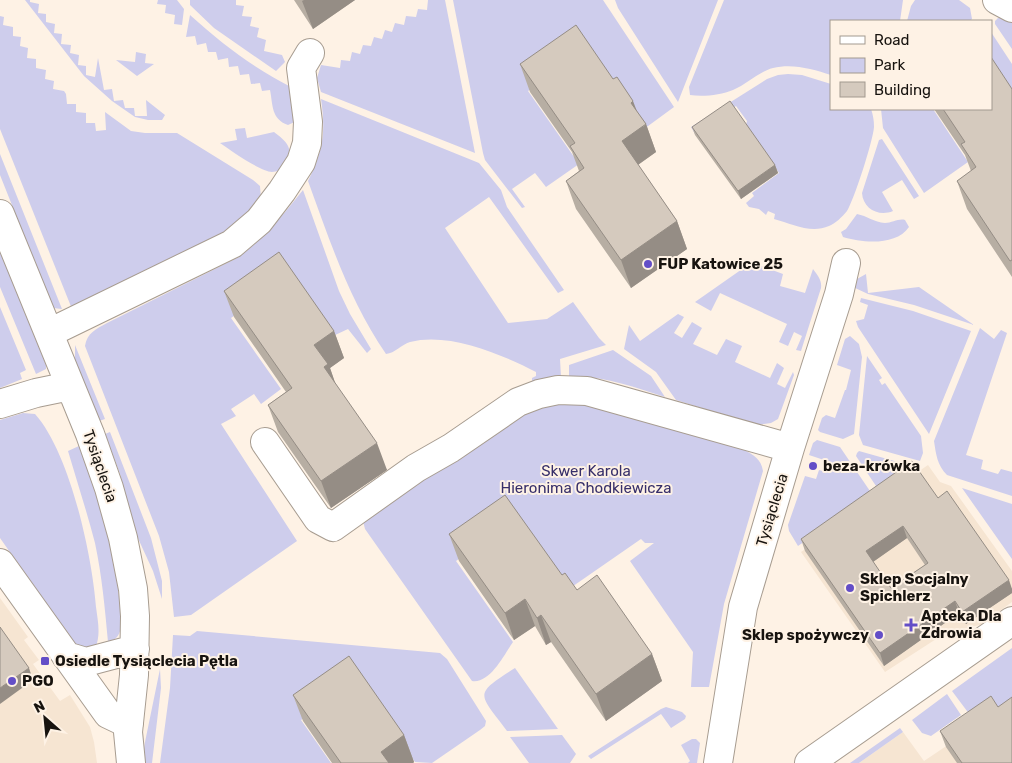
<svg xmlns="http://www.w3.org/2000/svg" width="1012" height="763" font-family="Rubik,sans-serif">
  <style>
    .built { fill: #f6e5d2 }
    .green { fill: #cecdec }
    .lines { fill: none; stroke-linecap: round; stroke-linejoin: round }
    .minor-casing { stroke: #a79c90; stroke-width: 30 }
    .minor { stroke: #fff; stroke-width: 28 }
    .wall { fill: #b7aea3; fill-rule: evenodd }
    .shaded-wall { fill: #958d85 }
    .building { fill: #d5cabe; stroke: #958d85; fill-rule: evenodd }
    .poi-dot { fill: #634ec7; stroke: #fef2e5; stroke-width: 2 }
    .labels { text-anchor: middle; stroke-width: 4; stroke-linejoin: round; paint-order: stroke }
    .poi-label { font-size: 15px; font-weight: bold; fill: #17130f; stroke: #fef2e5; text-anchor: start }
    .street-label { font-size: 15px; fill: #17130f; stroke: #fef2e5 }
    .park-label { font-size: 15px; fill: #372f6a; stroke: #fef2e5 }
  </style>
  <rect width="100%" height="100%" fill="#fef2e5"/>
  <path class="built" d="M928 465 940 482 951 486 1012 571V602L980 625 947 632 885 672 801 552Z
    M0 598 28 637 24 640 39 660 33 664 60 701 70 695 90 727 94 742 97 763H0Z
    M997 712 1012 763H859L903 732 924 761Z"/>
  <path class="green" d="M25 0H30V2L39 4 38 13 46 14V22L55 24 54 33 62 34 61 44 71 45 70 53 79 55 78 65 86 66V75L95 77 98 58 104 90 112 89 114 101 123 100 125 108H134L135 116H147L146 100 165 115 162 120H148L135 117 112 101 84 76Z
    M158 0H177L184 9 182 25 174 24 175 15 165 13 166 5 157 4Z
    M190 0H236V5L244 6 242 16 252 17 250 26 259 28 257 37 266 40 264 51 282 55 285 62 276 71 214 28 190 5Z
    M428 0H445L475 153 321 92 317 78 321 65 340 68 341 60 350 61 352 52 360 54 363 45 371 46 374 37 382 39 385 30 392 32 395 23 404 25 406 16 416 17 418 9 427 10Z
    M453 0H603L674 107 644 129 587 51 528 91 579 164 546 187 535 173 512 189 525 207 522 208 485 160 483 153Z
    M615 0H718L678 102 618 8Z
    M724 0H903L900 21H831V75C813 69 792 63 773 68 758 72 747 84 733 90 721 95 703 97 690 95L689 87Z
    M915 0H959L970 8 972 19 970 21H907L911 6Z
    M190 15C222 44 255 69 293 88L299 120 288 125C271 119 273 105 270 90L262 91 260 83 251 84 249 74 240 75 238 66 229 67 228 58 218 60 216 52H208L206 43 197 45 195 36 186 37Z
    M0 16 4 17 3 25 13 27V36L21 37 20 46 28 48 27 58 36 59V68L46 70 45 79 54 81 53 89 64 91 66 94 67 104H76V112L86 113V123H95L96 131 106 130 105 112 131 131 145 133H177L253 180 260 186 261 199 228 233 72 309 0 129Z
    M998 18H1003L1012 22V49L995 24V21Z
    M991 32 1012 64V99L991 67Z
    M136 52 146 54 145 63 154 64 137 76 116 60 135 62Z
    M788 74 802 75 831 84V109H871C873 115 874 120 874 127 873 141 854 200 847 211 842 217 836 223 829 226 811 234 792 224 774 219L775 214 768 211 766 215 759 209 749 207 746 203 754 196 752 193 779 173 746 125 747 121 736 106 695 134 691 127 767 79 778 75Z
    M321 99 479 163 501 190 507 207 564 290 558 293 489 197 445 228 508 323 547 319 573 302 599 338 606 345 560 359 561 377 532 381V378L536 376V372C501 354 449 332 410 342 401 345 395 353 386 354 349 300 330 241 308 181 323 150 326 133 321 99Z
    M881 109H933L968 162 924 193 883 128Z
    M245 128 247 138 274 132C279 136 285 140 288 146 293 156 284 172 272 172 261 172 230 150 220 143L237 140 235 129Z
    M882 139 919 196 914 199 902 180 882 192 893 211C879 217 863 209 862 193L879 140Z
    M0 154 62 309 53 308 0 175Z
    M303 190 339 291 350 314 371 349 367 353 348 329 333 336 290 276 231 318 281 389 261 404 254 394 231 409 236 416 221 424 297 541 191 615 174 617 169 572 159 536 85 346C87 333 96 329 107 323L239 257C264 238 283 215 303 190Z
    M857 214C867 216 874 222 885 223 892 223 899 218 905 220L909 227C896 246 863 243 843 237L841 232 846 229Z
    M0 250 46 365V369L36 374 0 287Z
    M756 264 783 274 780 286 805 293 813 269C818 276 822 280 821 288L801 351 796 350 802 336 794 332 788 346 779 342 787 324 720 293 711 311 695 302 745 267 755 269Z
    M866 274 868 293 919 287 974 325 914 305 868 294 853 287 857 279Z
    M861 298 913 311 971 331 929 434 858 327 856 321 864 319 868 305 860 302Z
    M0 307 26 370 20 373 22 379 0 388Z
    M678 314 684 317 674 333 682 338 692 322 702 328 693 344 717 355 726 339 742 346 735 362 770 378 777 363 784 368 777 384 785 388 793 372 794 375 778 419 771 423 756 425 676 400 656 372 624 349 629 325 640 341Z
    M980 328 994 339 1001 330 1007 333 966 455 983 460 981 469 998 474 1001 469 1012 472V496L947 475C937 465 936 454 934 441Z
    M850 336 859 344 862 357 854 434 843 439 820 432 818 430 822 418 826 415 835 418 845 390H846L851 370 837 365 845 339Z
    M75 345 105 419 99 421 75 361Z
    M613 350 651 376 665 397C634 387 602 375 569 377V365Z
    M867 356 882 378 879 380 882 385 885 383 921 436 923 453 920 461 863 445 859 435Z
    M559 396 746 441 744 450C754 455 761 459 763 471L724 604 709 687H691L693 652 630 561 654 543H645L641 539 566 591 515 519 456 561 513 642C504 655 490 684 472 681L365 529 363 521 473 439Z
    M23 413 35 414C70 453 92 555 96 607 98 622 101 635 95 649L81 647 73 642 0 538V420Z
    M110 432 151 538 162 581V599L153 571 136 534 120 474 105 434Z
    M817 440 840 447 872 494 798 546 789 531 788 525 805 476 816 479 819 470 826 472 830 462 809 455 813 443Z
    M79 446C102 504 120 566 121 628 119 636 116 640 108 642 105 609 102 576 95 543 87 512 77 482 68 451Z
    M859 451 912 466 878 489 856 456 857 453Z
    M962 488 1012 504V559Z
    M197 631 440 653 447 659 486 721 485 726 480 730 432 763 415 762 359 681 301 720 331 763H160L170 688 173 635 190 636Z
    M1012 648V714L976 723 952 691Z
    M515 668 558 729 507 731C479 693 472 695 515 668Z
    M160 669 161 688 152 763H142L145 742Z
    M947 694 961 715 931 736 922 733 912 720Z
    M666 707 682 712 686 716 685 719 671 728 661 714 591 759 588 756 661 709Z
    M900 728 903 732 859 763H850Z
    M562 735 576 754 570 763H529L510 737Z
    M692 739H696L700 743 697 763H688L690 761 681 745Z"/>
  <g class="lines">
    <defs>
      <path id="minor" d="M997 0 1012 8
        M0 214 90 434 109 488 123 538 133 589 135 616 134 675 128 732 131 763
        M49 333 232 244 259 221 282 191 301 162 307 143 308 122 301 68 310 53
        M0 404 36 393 70 386
        M265 442 318 519 333 527 416 468 451 448 518 402 539 394 558 390 587 391 790 448
        M0 563 108 714 129 724
        M66 656 86 662 135 649
        M718 763 743 607 790 448 839 294 846 263
        M809 763 1012 621"/>
    </defs>
    <use href="#minor" class="minor-casing"/>
    <use href="#minor" class="minor"/>
  </g>
  <path class="wall" d="M294 0H355L313 29Z
    M520 64 636 110 646 124 656 152 638 165 677 221 687 249 631 288 576 209 566 181 579 171 572 152 530 92Z
    M1012 89V277L967 209 957 181 971 171 965 155 934 109H991Z
    M692 127 775 165 778 173 741 199 695 135Z
    M224 291 334 331 344 358 330 368 335 383 387 470 331 508 278 432 268 405 286 392 234 317Z
    M938 498 1012 589V593L966 624 959 613 884 666 805 551 801 539ZM907 538 925 565 891 588 873 562Z
    M449 534 562 575 577 590 652 654 662 681 606 721 551 642 546 645 535 626 514 640 459 561Z
    M293 695 404 735 414 762 413 763H332L303 721Z
    M998 707 1012 763H957L946 747 940 731Z"/>
  <path class="shaded-wall" d="M304 0H355L313 29 302 1Z
    M633 101 643 127 646 124 656 152 632 169 622 141 631 103Z
    M775 165 778 173 741 199 738 191Z
    M677 221 687 249 631 288 621 260Z
    M334 331 344 358 330 368 338 391 334 394 314 345Z
    M377 443 387 470 331 508 321 481Z
    M903 526 907 538 870 564 866 551Z
    M1009 580 1012 589V593L966 624 962 612Z
    M525 599 535 626 514 640 505 613Z
    M955 601 959 613 884 666 880 653Z
    M541 615 551 642 546 645 537 618Z
    M652 654 662 681 606 721 596 694Z
    M29 668 33 680 0 704V688Z
    M404 735 414 762 413 763H385L381 752Z"/>
  <path class="building" d="M576 25 613 79 617 77 633 101 631 103 646 124 622 141 677 221 621 260 566 181 584 168 570 146 575 143 520 64Z
    M991 57 1012 89V260L1010 261 957 181 976 167 961 144 965 142 943 109H991Z
    M730 101 775 165 738 191 692 127Z
    M279 252 334 331 314 345 328 364 324 367 377 443 321 481 268 405 292 388 224 291Z
    M912 461 938 498 947 491 1009 580 962 612 955 601 880 653 801 539ZM903 526 928 563 891 588 866 551Z
    M505 495 562 575 565 573 577 590 597 575 652 654 596 694 541 615 537 618 525 599 505 613 449 534Z
    M0 627 29 668 0 688Z
    M349 656 404 735 381 752 389 763H341L293 695Z
    M991 696 998 707 1012 697V763H962L940 731Z"/>
  <g class="poi-dot">
    <circle cx="648" cy="264" r="5"/>
    <circle cx="813" cy="466" r="5"/>
    <circle cx="850" cy="588" r="5"/>
    <path d="M908.5 617.5h5v5h5v5h-5v5h-5v-5h-5v-5h5z"/>
    <circle cx="879" cy="635" r="5"/>
    <rect x="40" y="656" width="10" height="10" rx="2.5"/>
    <circle cx="12" cy="681" r="5"/>
  </g>
  <g class="labels">
    <g class="poi-label">
      <text x="658" y="269">FUP Katowice 25</text>
      <text x="823" y="471">beza-krówka</text>
      <text x="860" y="584">Sklep Socjalny<tspan x="860" dy="17">Spichlerz</tspan></text>
      <text x="921" y="621">Apteka Dla<tspan x="921" dy="17">Zdrowia</tspan></text>
      <text x="869" y="640" text-anchor="end">Sklep spożywczy</text>
      <text x="55" y="666">Osiedle Tysiąclecia Pętla</text>
      <text x="22" y="686">PGO</text>
    </g>
    <g class="street-label">
      <text transform="translate(100 466) rotate(71)" y="5">Tysiąclecia</text>
      <text transform="translate(772 510) rotate(-73)" y="5">Tysiąclecia</text>
    </g>
    <g class="park-label">
      <text x="586" y="476">Skwer Karola<tspan x="586" dy="17">Hieronima Chodkiewicza</tspan></text>
    </g>
  </g>
  <rect x="830" y="20" width="162" height="90" fill="#fef2e5" stroke="#a2998f"/>
  <rect x="840" y="36" width="25" height="8" fill="#ffffff" stroke="#a2998f"/>
  <text x="874" y="45" font-size="15" fill="#17130f">Road</text>
  <rect x="840" y="58" width="25" height="15" fill="#cecdec" stroke="#a2998f"/>
  <text x="874" y="70" font-size="15" fill="#17130f">Park</text>
  <rect x="840" y="82" width="25" height="15" fill="#d5cabe" stroke="#a2998f"/>
  <text x="874" y="95" font-size="15" fill="#17130f">Building</text>
  <g transform="translate(45 718) rotate(333)" stroke="#fef2e5" stroke-width="4" paint-order="stroke">
  <path d="M0-4L9 19L0 12L-9 19Z" fill="#17130f"/>
  <text y="-8" font-size="14" font-weight="bold" text-anchor="middle" fill="#17130f">N</text>
  </g>
</svg>
